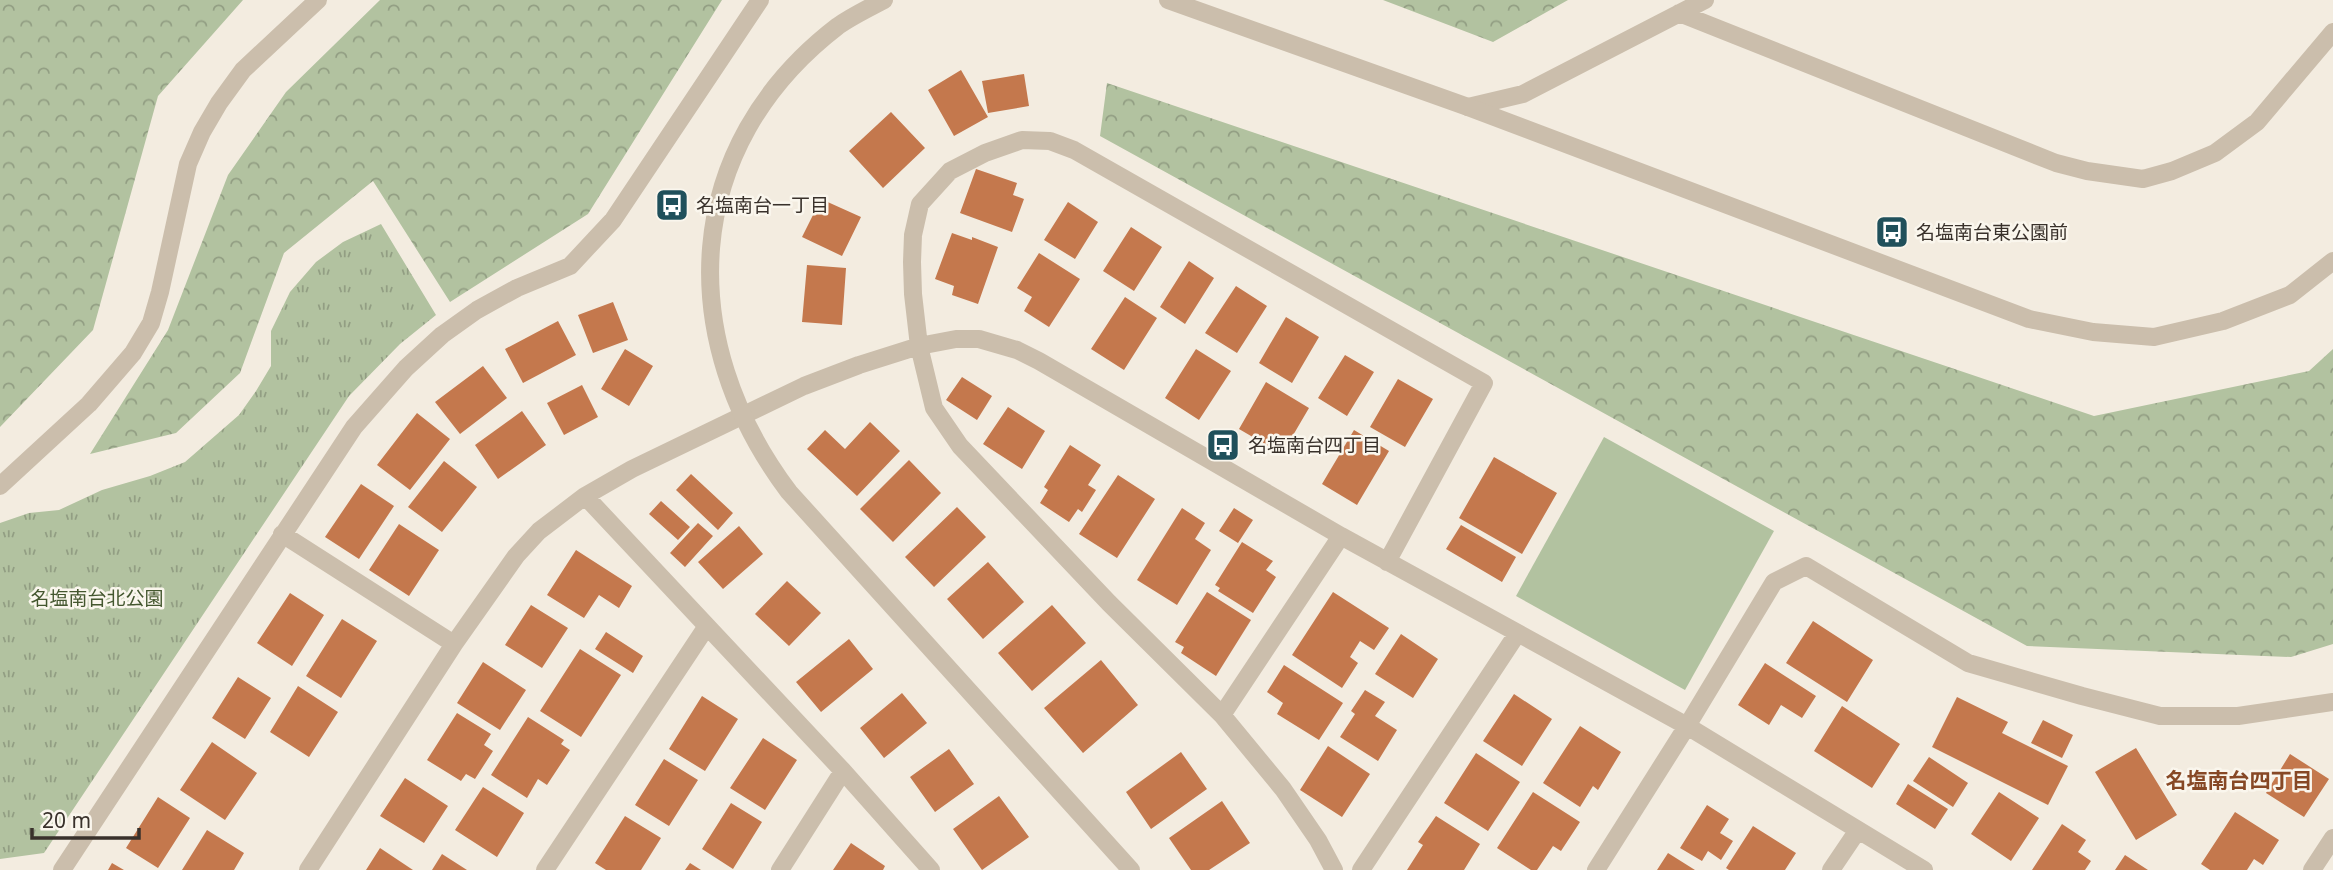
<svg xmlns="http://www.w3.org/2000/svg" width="2333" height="870" font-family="'Noto Sans','Noto Sans JP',sans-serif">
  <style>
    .grass { fill: #b2c2a0 }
    .forest { fill: url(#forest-crowns) }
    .park { fill: url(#park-tufts) }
    .building { fill: #c4784d }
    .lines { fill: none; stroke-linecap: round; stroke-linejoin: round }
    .minor { stroke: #cbbeac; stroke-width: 18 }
    .tertiary { stroke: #cbbeac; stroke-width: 18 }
    .labels { text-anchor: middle; stroke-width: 5; stroke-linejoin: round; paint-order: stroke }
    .poi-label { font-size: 19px; fill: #39312b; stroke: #faf6ed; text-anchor: start }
    .park-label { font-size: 19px; fill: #44572f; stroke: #faf6ed }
    .neighbourhood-label { font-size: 21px; font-weight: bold; fill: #874825; stroke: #faf6ed }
  </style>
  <defs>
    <pattern id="forest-crowns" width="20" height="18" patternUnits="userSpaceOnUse" patternTransform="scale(1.75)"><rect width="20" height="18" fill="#b2c2a0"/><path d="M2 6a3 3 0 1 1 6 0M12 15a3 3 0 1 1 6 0" fill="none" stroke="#929e83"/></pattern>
    <pattern id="park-tufts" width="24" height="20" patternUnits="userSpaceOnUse" patternTransform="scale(1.75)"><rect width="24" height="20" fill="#b2c2a0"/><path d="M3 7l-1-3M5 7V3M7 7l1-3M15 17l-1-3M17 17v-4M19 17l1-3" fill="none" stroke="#929e83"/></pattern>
  </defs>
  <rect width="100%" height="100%" fill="#f3ece0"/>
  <path class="grass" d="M1604 437 1774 531 1685 690 1516 596Z"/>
  <path class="forest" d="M0 0H243L158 96 93 330 0 427Z
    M380 0H722L588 214 450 302 373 181 284 253 240 373 176 433 90 454 168 330 228 175 286 92Z
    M1383 0H1568L1493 42Z
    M1107 83 2094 416 2309 371 2333 349V644L2291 657 2027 646 1100 136Z"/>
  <path class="park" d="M381 224 436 315 400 344 349 396 44 853 0 859V523L29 513 59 510 102 490 150 476 185 462 239 415 256 391 271 366V331L290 292 316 262 343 242Z"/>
  <path class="building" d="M961 70 988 117 954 136 928 90Z
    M1024 74 1029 106 988 113 982 81Z
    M891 112 925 148 883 188 849 151Z
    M976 169 1017 183 1013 195 1024 199 1012 232 960 213Z
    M821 199 861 217 842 256 802 237Z
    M1068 202 1098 222 1075 259 1044 240Z
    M1131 227 1162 247 1134 291 1103 271Z
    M952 233 972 240V237L998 247 978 304 952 295 954 286 935 279Z
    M1039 253 1080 279 1049 327 1024 311 1032 297 1017 288Z
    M1189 261 1214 278 1185 324 1160 307Z
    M807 265 846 268 842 325 802 322Z
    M1236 286 1267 306 1237 353 1205 333Z
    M1125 297 1157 318 1124 370 1091 349Z
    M613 302 628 340 593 353 578 315Z
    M1286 317 1319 337 1292 383 1259 363Z
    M558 321 576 355 523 383 505 349Z
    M625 349 653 366 629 406 601 389Z
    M1196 349 1231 371 1199 420 1165 398Z
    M1345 355 1374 372 1347 416 1318 398Z
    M483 366 507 398 460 434 435 402Z
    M962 377 992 396 977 420 946 400Z
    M1398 379 1433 399 1405 447 1370 427Z
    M1266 382 1309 408 1282 454 1239 429Z
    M582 385 598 417 564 435 547 403Z
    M1008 407 1045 431 1022 469 983 444Z
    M522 411 546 445 498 479 475 445Z
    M417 413 450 439 410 490 377 465Z
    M870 422 900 451 857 496 807 449 825 430 845 449Z
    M1354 430 1389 451 1357 505 1322 484Z
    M1070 445 1101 465 1088 485 1096 490 1082 512 1078 509 1069 522 1040 503 1048 490 1044 487Z
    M1494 457 1557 493 1522 554 1459 518Z
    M909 460 941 493 893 542 860 509Z
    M444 461 477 487 442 532 408 507Z
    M691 474 733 513 718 530 676 490Z
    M1118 475 1155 499 1117 558 1079 534Z
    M361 484 394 506 359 559 325 537Z
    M661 501 690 527 678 540 649 514Z
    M957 507 986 537 934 587 905 557Z
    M1182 508 1205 523 1195 539 1211 550 1177 605 1137 580Z
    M1234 508 1253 520 1238 543 1219 531Z
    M698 523 713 536 685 567 670 553Z
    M399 524 439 550 409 596 369 570Z
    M1461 525 1516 557 1502 582 1446 549Z
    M739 526 763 554 723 589 698 562Z
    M1242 542 1273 561 1266 570 1276 577 1253 613 1218 591 1220 588 1215 585Z
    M576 550 632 586 619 608 599 595 584 618 547 595Z
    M988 562 1024 602 983 639 947 599Z
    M787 581 821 613 789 646 755 614Z
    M1207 592 1251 620 1216 676 1181 653 1184 647 1175 642Z
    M1333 592 1389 628 1374 650 1360 641 1350 657 1358 663 1342 688 1292 655Z
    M290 593 324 615 292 666 257 643Z
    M531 605 568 628 542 668 505 645Z
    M1052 605 1086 643 1032 691 998 653Z
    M342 619 377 641 341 698 306 676Z
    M1813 621 1873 660 1847 702 1786 663Z
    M606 632 643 656 633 673 595 649Z
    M1401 634 1438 659 1413 698 1375 674Z
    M849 639 873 669 821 712 796 682Z
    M580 649 621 675 581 737 540 711Z
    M1101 660 1138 705 1083 753 1044 708Z
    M483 662 526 690 500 730 457 703Z
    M1765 663 1816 696 1802 718 1781 705 1769 725 1738 705Z
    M1284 665 1343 703 1319 740 1277 714 1283 703 1267 692Z
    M238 677 271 698 245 739 212 718Z
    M298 686 338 712 309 757 270 732Z
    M1365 690 1385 702 1375 716 1397 730 1378 761 1340 737 1355 714 1351 711Z
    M902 693 927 723 884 758 860 728Z
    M1514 694 1552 719 1522 766 1483 741Z
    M702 696 738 719 705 771 669 749Z
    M1957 697 2008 722 2002 733 2068 766 2048 805 1932 747Z
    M1842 706 1900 744 1872 788 1814 751Z
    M457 713 491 734 484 745 493 751 475 779 466 774 461 781 427 760Z
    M528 717 564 740 561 744 570 750 547 785 538 779 527 798 491 775Z
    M2043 720 2073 735 2062 758 2031 743Z
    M1580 726 1621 752 1598 790 1593 786 1580 807 1543 783Z
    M763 738 797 760 765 810 730 788Z
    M212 742 257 773 225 820 180 790Z
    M1328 746 1370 774 1342 817 1300 790Z
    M2136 748 2177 815 2136 840 2095 772Z
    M949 749 974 784 935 812 910 777Z
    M1181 752 1207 789 1151 829 1126 792Z
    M1476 753 1520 782 1488 831 1444 803Z
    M2290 754 2329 779 2304 817 2266 793Z
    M1929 757 1968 783 1953 807 1913 781Z
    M664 759 698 780 669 826 635 805Z
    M405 778 448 806 424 843 380 816Z
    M1908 784 1948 809 1935 829 1896 804Z
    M483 787 524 813 497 857 455 830Z
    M1533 792 1580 822 1561 851 1553 846 1537 870H1531L1497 848Z
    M1999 792 2039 818 2011 861 1971 834Z
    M999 796 1029 837 982 870 953 829Z
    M158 797 190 818 158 868 126 848Z
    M1222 801 1250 843 1209 870H1191L1169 838Z
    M731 803 762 822 733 869 702 849Z
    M1707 805 1729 819 1720 833 1733 841 1721 860 1708 851 1702 861 1680 848Z
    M2235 812 2279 840 2263 865 2254 859 2247 870H2210L2201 864Z
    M625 816 661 838 641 870H606L595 863Z
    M1436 816 1480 844 1464 870H1407L1423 845 1418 842Z
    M2062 824 2086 840 2078 852 2091 861 2085 870H2032Z
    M1753 826 1796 853 1785 870H1729L1726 868Z
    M207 830 244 853 234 870H182Z
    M851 843 885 866 883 870H833Z
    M380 848 413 870H366Z
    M1668 853 1695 870H1657Z
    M442 854 467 870H432Z
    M2125 855 2148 870H2115Z
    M112 863 124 870H108Z
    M690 863 701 870H685Z"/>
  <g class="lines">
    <path class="minor" d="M1679 13 2056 163 2087 171 2143 179 2172 171 2215 153 2257 122 2333 32
      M1468 107 1523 94 1705 0
      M0 486 89 404 133 353 151 323 160 292 188 164 202 132 219 103 243 70 318 0
      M585 496 843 771 931 870
      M282 534 454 644
      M1222 715 1341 536
      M62 870 354 427 406 368 442 335 477 310 517 288 570 266 613 220 760 0
      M308 870 454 644 516 556 539 531 585 496 632 469 804 386 859 365 919 346 956 339H979L1017 350 1039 361 1341 536 1687 726 1924 870
      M545 870 707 626
      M780 870 843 771
      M1334 870 1318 840 1283 789 1222 715 1109 603 960 446 934 408 919 346 913 294 912 262 913 235 920 204 950 171 985 153 1022 140 1050 141 1074 150 1484 383 1387 562
      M1361 870 1517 634
      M1596 870 1687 726 1774 582 1806 566 1968 663 2082 696 2160 716H2238L2333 702
      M1831 870 1858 830
      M2312 870 2333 838"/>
    <path class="tertiary" d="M884 0C869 8 852 16 838 26 680 147 674 339 789 492L1131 870
      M1168 0 1468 107 2029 319 2093 332 2154 337 2223 321 2290 295 2333 261"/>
  </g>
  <defs>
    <symbol id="bus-square" viewBox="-11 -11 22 22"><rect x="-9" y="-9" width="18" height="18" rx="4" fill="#20505b" stroke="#faf6ed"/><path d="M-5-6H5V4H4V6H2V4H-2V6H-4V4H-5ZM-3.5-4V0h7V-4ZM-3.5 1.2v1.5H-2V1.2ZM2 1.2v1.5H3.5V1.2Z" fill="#fff"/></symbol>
  </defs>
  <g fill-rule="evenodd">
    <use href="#bus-square" x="653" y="186" width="38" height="38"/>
    <use href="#bus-square" x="1873" y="213" width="38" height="38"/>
    <use href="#bus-square" x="1204" y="426" width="38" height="38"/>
  </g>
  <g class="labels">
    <g class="poi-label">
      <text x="696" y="212">名塩南台一丁目</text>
      <text x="1916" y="239">名塩南台東公園前</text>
      <text x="1248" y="452">名塩南台四丁目</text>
    </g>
    <g class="park-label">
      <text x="97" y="605">名塩南台北公園</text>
    </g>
    <g class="neighbourhood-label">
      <text x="2239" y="788">名塩南台四丁目</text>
    </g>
  </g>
  <path d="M32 828v10h107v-10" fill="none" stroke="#39312b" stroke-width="3.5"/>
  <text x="42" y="828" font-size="21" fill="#39312b" stroke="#faf6ed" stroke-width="5" paint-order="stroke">20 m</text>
</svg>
